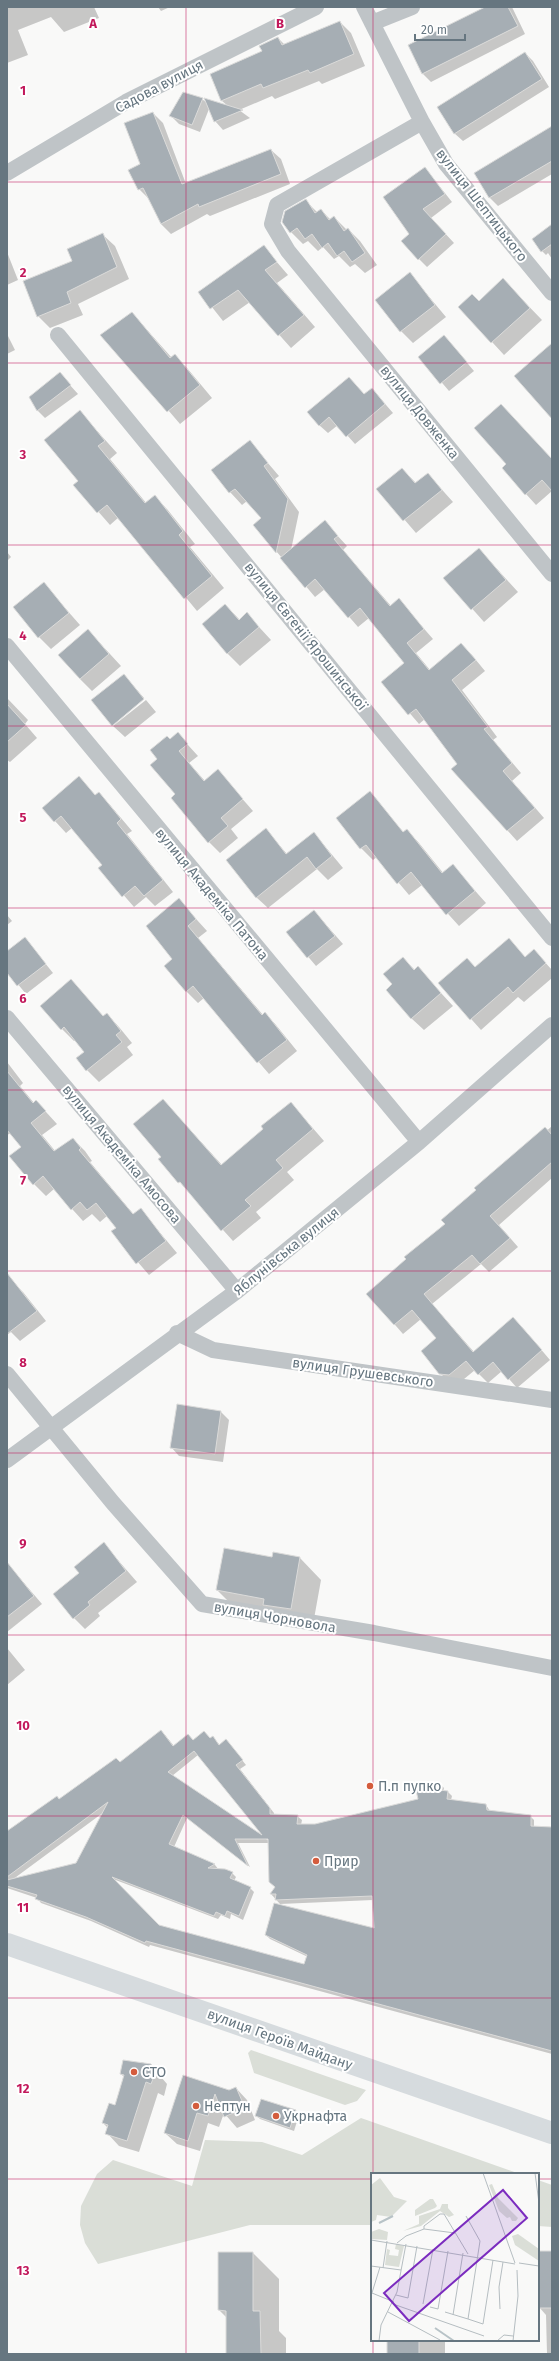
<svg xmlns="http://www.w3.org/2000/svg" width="559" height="2361" font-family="'Fira Sans',sans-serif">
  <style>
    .green { fill: #daded7 }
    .shadow { fill: #0003; fill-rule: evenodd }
    .building { fill: #a6aeb4; stroke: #dbdbda; fill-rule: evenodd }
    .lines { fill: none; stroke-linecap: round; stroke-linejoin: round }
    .street { stroke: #bfc4c7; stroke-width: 16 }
    .primary { stroke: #d6dbde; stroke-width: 22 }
    .grid { fill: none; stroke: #c2185b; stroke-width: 1; stroke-opacity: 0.55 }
    .poi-dot { fill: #d45c3d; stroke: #fff; stroke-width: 1.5 }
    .labels { text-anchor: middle; stroke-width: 4; stroke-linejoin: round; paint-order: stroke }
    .street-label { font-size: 14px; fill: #667680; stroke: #fff }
    .poi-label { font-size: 14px; fill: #667680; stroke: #fff; text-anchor: start }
    .inset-river { fill: none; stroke: #b8c3c7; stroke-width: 2 }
    .inset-road { fill: none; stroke: #b5bdc1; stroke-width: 1 }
    .view { fill: #7b2cbf; fill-opacity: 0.15; stroke: #7b2cbf; stroke-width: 2 }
    .inset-edge { fill: none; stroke: #667680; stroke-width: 2 }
    .grid-label { font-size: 13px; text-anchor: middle; font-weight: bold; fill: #c2185b; stroke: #fff; stroke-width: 4; stroke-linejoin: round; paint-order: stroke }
  </style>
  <rect width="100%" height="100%" fill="#f9f9f8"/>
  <path class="green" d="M251 2050 366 2090 357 2101 345 2105 254 2073 248 2053Z
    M361 2118 520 2174H372V2225H250L98 2264 85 2243 80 2225 81 2206 97 2174 113 2160 192 2186 205 2140 262 2142 302 2155Z
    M538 2180 552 2185V2227L538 2226Z"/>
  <path class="shadow" d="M7 7H94L99 18 64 32 51 17 18 30 28 55 7 63Z
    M158 7H170L161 11Z
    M487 7H512L525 34 431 82 423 74 409 46Z
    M340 22 351 33 365 66 322 84 319 81 275 99 272 96 239 110 250 118 223 130 215 121 209 109 200 132 179 124 171 116 202 99 207 103 228 106 222 101 211 75 263 52 278 38 285 45Z
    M525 53 533 61 549 87 463 141 454 133Z
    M153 113 163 123 186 184 271 150 281 159 290 184 210 216 207 214 171 234 161 224 149 199 139 189 141 165Z
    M552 128V174L498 206 490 198 476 173Z
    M425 168 452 202 431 218 454 243 427 267 419 259 410 234Z
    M306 201 318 213 321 210 331 220 334 217 347 230 348 229 360 241 377 265 365 273 355 264 350 267 339 256 334 259 323 247 318 251 308 241 303 244 291 232Z
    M552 225V259L548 253 546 255 542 251Z
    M102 234 115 246 129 279 78 304 83 315 50 328 38 316 74 262Z
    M264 247 288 275 277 283 315 327 291 348 250 302 223 321 200 292Z
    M7 252 18 280 7 285Z
    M410 274 446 317 413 343 401 331Z
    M515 292 542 320 504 355 460 307Z
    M132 313 172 358 175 356 187 368 212 398 180 424 139 376Z
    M7 334 15 350 7 354Z
    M452 345 474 371 449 391 420 357Z
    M60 374 78 394 45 418 37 410Z
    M349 378 365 395 380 398 393 413 355 444 338 425 328 433 319 425Z
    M80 412 117 453 110 459 147 504 155 497 167 509 195 544 190 547 224 588 197 611 119 517 110 525 75 485 80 481Z
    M249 441 279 476 275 479 299 512 291 550 325 522 347 546 343 550 391 606 399 600 433 639 416 653 430 670 471 654 485 671 462 690 497 737 493 740 521 773 512 781 544 818 517 841 452 769 458 764 425 719 419 724 383 682 406 663 369 618 358 627 325 589 315 597 254 525 263 519 247 501 242 505 230 492Z
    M552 460V491L536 505 526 494 507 464Z
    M402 469 416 483 428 474 453 502 416 533 378 489Z
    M479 549 518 592 484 622 445 578Z
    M7 552 11 557 7 561Z
    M43 583 80 625 51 649 39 637Z
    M225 605 240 620 247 614 271 640 240 666 227 653Z
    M88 630 121 666 92 691 80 679Z
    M124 675 144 698 112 724Z
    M7 698 28 720 25 724 37 738 10 762 7 760Z
    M146 700 156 712 125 737 113 726Z
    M178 734 198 756 189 763 205 781 218 771 253 811 231 829 238 838 220 853 209 842 176 794 159 759Z
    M79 777 96 796 99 794 110 805 132 831 127 834 173 892 155 906 146 897 134 907 100 868 103 865 72 828 66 833 43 808Z
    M369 793 404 833 407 830 419 843 444 874 453 866 486 903 459 926 422 885 409 895 377 857 373 860 361 848Z
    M266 830 287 854 314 833 343 868 328 880 317 869 268 908 256 897Z
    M179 900 207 931 198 938 263 1015 265 1013 276 1025 297 1051 269 1074 204 998 198 1003 186 991 173 959Z
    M314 911 343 944 316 966 288 933Z
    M7 915 12 921 7 925Z
    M25 938 53 973 26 994 7 971V952Z
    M508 939 526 958 534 950 552 970V978L524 1002 518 997 481 1030 439 983 475 968Z
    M403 959 415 970 418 968 453 1006 424 1030 411 1018 394 984Z
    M71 980 104 1017 107 1014 119 1027 132 1043 127 1047 133 1055 99 1082 87 1070 86 1052 76 1040 74 1041 62 1029Z
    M7 1062 23 1083 20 1086 34 1103 36 1101 57 1124 42 1135 56 1152 73 1139 85 1151 92 1161 90 1162 134 1215 141 1210 177 1253 149 1275 112 1232 117 1228 107 1216 100 1222 92 1214 83 1221 54 1189 46 1196 34 1184 22 1147 11 1133 7 1135Z
    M163 1100 222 1165 265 1129 291 1103 324 1141 287 1172 294 1180 256 1212 261 1218 233 1241 159 1159 162 1157Z
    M552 1126V1178L499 1225 518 1247 489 1272 481 1264 432 1304 474 1352 522 1327 550 1360 517 1388 502 1371 488 1383 475 1370 458 1384 449 1382 440 1373 438 1339 421 1319 403 1334 368 1294Z
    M7 1278 23 1292 46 1321 20 1341 11 1332 7 1335Z
    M178 1406 221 1412 229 1420 223 1462 179 1456 171 1447Z
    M104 1544 137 1582 98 1613 100 1616 85 1629 74 1618 80 1573Z
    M273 1558H300L321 1580 312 1630 238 1611 217 1590Z
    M12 1569 42 1604 7 1632V1572Z
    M7 1648 25 1670 7 1685Z
    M165 1735 174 1746 213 1738 220 1745H230L246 1765 240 1769 274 1813V1815L297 1816 302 1820 301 1825H315L419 1800 416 1787 440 1784 444 1788 443 1792H448L452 1796 451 1800 486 1805 490 1811 530 1816 534 1820V1828H552V2054L150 1945 149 1947 91 1921 41 1903 37 1898 7 1888V1832ZM198 1755 269 1833V1841L172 1776ZM104 1812 77 1864 12 1880ZM187 1818 250 1867 238 1843H269L275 1887 271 1894 280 1904 373 1900 375 1930 266 1935 270 1939 308 1957 305 1965 159 1926 113 1879 218 1919 221 1915 230 1919 231 1914 243 1920 254 1892 250 1888 234 1881 236 1877 232 1873 219 1870 215 1865 174 1847Z
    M141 2062 151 2065 167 2084 164 2096 158 2093 139 2152 119 2146 107 2133 108 2128 103 2123 116 2106 124 2077 121 2074Z
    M183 2077 229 2091 236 2088 247 2100 255 2120 237 2128 224 2113 219 2127 208 2123 200 2151 177 2144 165 2133Z
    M295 2111 299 2115 294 2131 260 2119 256 2115Z
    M538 2252H552V2354H547L546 2315 539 2307Z
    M253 2253 279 2279V2331L286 2338V2354H227V2318L219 2310Z
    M388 2340H445V2354H388Z"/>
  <path class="building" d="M485 7H508L518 26 422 74 408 45Z
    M340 21 354 54 310 73 308 70 263 88 261 84 221 101 210 74 262 51 259 46 278 37 282 45Z
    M525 52 542 79 454 134 437 107Z
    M183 92 203 98 192 125 169 116Z
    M204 98 243 110 214 122Z
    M153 112 182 184 271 149 281 174 199 207 198 204 161 224 143 188 138 190 128 170 140 164 124 123Z
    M552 126V161L489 198 474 173Z
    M425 167 445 194 423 209 446 234 418 260 401 241 409 234 383 197Z
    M306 199 315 213 321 209 329 220 334 216 344 231 348 228 365 253 352 262 344 251 337 256 328 243 322 248 312 234 305 239 297 228 290 233 282 222 285 211Z
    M552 224V244L541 252 532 239Z
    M103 233 117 267 67 292 71 303 37 317 23 281 72 261 67 249Z
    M264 245 277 262 265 270 304 315 278 336 238 290 210 309 198 292Z
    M410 272 435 305 400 332 375 300Z
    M503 278 530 308 491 343 458 307 472 294 479 301Z
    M132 312 170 358 175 354 200 385 167 412 100 335Z
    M444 335 467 362 440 384 418 357Z
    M552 343V419L514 376Z
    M60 372 71 385 37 411 29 397Z
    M349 377 364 394 372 388 385 404 346 437 329 417 319 426 307 412Z
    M501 404 552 459V491L542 480 525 495 502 468 506 464 474 428Z
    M80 410 105 441 98 446 145 503 155 495 183 531 179 535 212 576 184 599 107 505 97 513 73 485 78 481 44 440Z
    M250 440 268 463 264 466 288 499 276 553 253 525 261 518 235 489 229 493 211 470Z
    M402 468 415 483 428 473 442 490 403 521 376 489Z
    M325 520 338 536 334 539 390 606 399 598 424 629 407 643 429 670 461 643 476 660 452 680 488 727 484 729 512 763 503 771 535 808 507 831 451 769 457 764 416 709 408 715 381 682 404 663 360 608 348 618 315 579 305 588 280 558Z
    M479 548 506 580 471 610 443 578Z
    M44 582 69 613 38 638 13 607Z
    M225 604 239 620 247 612 259 627 227 654 202 624Z
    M88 629 109 654 80 679 58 655Z
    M124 674 144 699 112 726 91 700Z
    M7 704 26 725 7 742Z
    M178 732 188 744 179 751 204 781 218 769 243 799 221 818 228 826 208 843 171 798 175 794 150 765 157 759 150 750 167 736 170 739Z
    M79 776 95 795 99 792 121 819 117 823 163 880 144 896 135 886 122 897 98 868 102 865 61 816 54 822 42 808Z
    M370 791 403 832 407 829 442 873 453 864 475 891 446 915 411 872 397 884 366 845 360 849 336 818Z
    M266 828 286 854 314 832 332 856 316 869 307 857 256 898 226 860Z
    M179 898 196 919 188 926 262 1015 265 1012 287 1040 257 1063 193 986 186 992 164 966 172 959 146 926Z
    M314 910 335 936 307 958 286 932Z
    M25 937 46 964 17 986 7 973V951Z
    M509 938 525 957 534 949 546 963 513 993 508 987 470 1020 438 983 467 958 475 967Z
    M403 957 414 970 418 966 441 993 411 1019 386 990 392 984 383 974Z
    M71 979 103 1016 107 1013 121 1031 116 1035 122 1042 86 1071 76 1058 84 1052 64 1027 61 1030 40 1006Z
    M7 1071 33 1103 36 1100 46 1111 31 1123 54 1151 73 1138 81 1148 79 1150 133 1214 141 1208 166 1241 136 1264 111 1231 116 1228 96 1203 87 1210 80 1202 71 1210 43 1176 33 1185 9 1156 21 1147 7 1130Z
    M163 1099 221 1165 263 1129 261 1126 291 1102 313 1129 276 1160 283 1168 245 1200 251 1206 221 1231 180 1182 178 1183 158 1159 161 1157 133 1124Z
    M545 1127 552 1135V1162L490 1216 510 1238 480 1264 472 1255 424 1294 473 1352 513 1317 542 1350 508 1380 493 1362 478 1375 466 1361 449 1375 439 1374 421 1351 436 1338 412 1310 394 1325 366 1294 406 1259 404 1257 445 1224 441 1220 476 1190 474 1188Z
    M7 1273 37 1311 7 1334Z
    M177 1404 221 1411 215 1454 170 1448Z
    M104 1542 126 1571 88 1602 90 1605 73 1619 53 1594 79 1573 74 1567Z
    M224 1548 272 1557 273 1552 300 1557 291 1609 263 1605 264 1599 216 1590Z
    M7 1562 34 1596 7 1617Z
    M161 1730 173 1746 188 1734 193 1740 204 1731 210 1738 213 1736 219 1745 226 1739 243 1760 236 1765 270 1808V1814L298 1815 297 1824H315L418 1799 415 1786 440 1783 439 1790 448 1791 447 1799 486 1804 487 1810 531 1815V1826L552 1827V2051L146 1941 145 1943 86 1917 35 1899 37 1895 7 1886V1880L76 1863 108 1802 7 1877V1831L57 1796 59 1799 116 1758 120 1762ZM194 1751 262 1835 168 1772ZM183 1815 248 1866 235 1839H268L269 1882 275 1887 270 1894H276L275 1900 372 1896 374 1928 274 1903 265 1935 307 1955 304 1964 159 1925 112 1877 214 1916 216 1912 225 1916 227 1911 239 1916 251 1887 230 1878 233 1872 225 1869 208 1868 215 1864 169 1844Z
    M123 2060 151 2064 156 2071 151 2084 146 2082 127 2141 105 2134 108 2125 102 2123 109 2103 115 2105 124 2075 120 2074Z
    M183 2075 229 2090 236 2087 245 2108 224 2117 215 2094 208 2116 197 2113 188 2141 164 2133Z
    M261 2099 296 2110 290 2128 255 2116Z
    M538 2251H552V2308H538Z
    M218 2252H253V2311H260L261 2354H226V2311L218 2310Z
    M387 2340H419V2354H387Z"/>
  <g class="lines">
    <path class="street" d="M364 7 422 122 446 164 552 293
      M372 23 412 7
      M422 122 277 205 272 224 288 251 552 574
      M7 173 126 102 316 7
      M58 335 552 938
      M7 646 419 1142
      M7 1018 237 1291
      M177 1333 213 1350 552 1400
      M7 1374 113 1503 202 1604 374 1633 552 1668
      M7 1460 237 1291 419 1142 552 1025"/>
    <path class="primary" d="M7 1944 552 2133"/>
  </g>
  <path class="grid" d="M186 7V2354M373 7V2174M7 182H552M7 363H552M7 545H552M7 726H552M7 908H552M7 1090H552M7 1271H552M7 1453H552M7 1635H552M7 1816H552M7 1998H552M7 2179H372M538 2179H552M373 2340V2354"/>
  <g class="poi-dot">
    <circle cx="370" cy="1786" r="4"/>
    <circle cx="316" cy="1861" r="4"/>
    <circle cx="134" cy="2072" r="4"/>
    <circle cx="196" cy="2106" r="4"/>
    <circle cx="276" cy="2116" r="4"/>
  </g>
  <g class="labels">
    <g class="street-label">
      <text transform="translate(159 86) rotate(-28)" y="5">Садова вулиця</text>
      <text transform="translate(482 205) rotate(52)" y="5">вулиця Шептицького</text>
      <text transform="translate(420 412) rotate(51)" y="5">вулиця Довженка</text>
      <text transform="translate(306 636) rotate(51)" y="5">вулиця Євгенії Ярошинської</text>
      <text transform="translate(212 894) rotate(50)" y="5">вулиця Академіка Патона</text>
      <text transform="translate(122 1154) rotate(50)" y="5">вулиця Академіка Амосова</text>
      <text transform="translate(286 1251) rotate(-39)" y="5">Яблунівська вулиця</text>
      <text transform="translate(363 1372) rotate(8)" y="5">вулиця Грушевського</text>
      <text transform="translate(275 1617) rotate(10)" y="5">вулиця Чорновола</text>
      <text transform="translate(280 2039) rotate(20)" y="5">вулиця Героїв Майдану</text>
    </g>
    <g class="poi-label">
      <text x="378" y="1791">П.п пупко</text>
      <text x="324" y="1866">Прир</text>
      <text x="142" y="2077">СТО</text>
      <text x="204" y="2111">Нептун</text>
      <text x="284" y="2121">Укрнафта</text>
    </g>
  </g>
  <g transform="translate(371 2173)">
    <rect width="168" height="168" fill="#f9f9f8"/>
    <path d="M9 5 23 24 36 28 20 44 6 42 5 47 0 49V12ZM121 11 127 25 147 45 145 48H141L139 44 136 45 128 38 118 12ZM59 26H62L66 33 64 35 44 43V37ZM71 31H77V35L83 42 78 44 69 38 50 53 32 58 48 51V43L69 36ZM8 56 17 59 16 67 0 66V59ZM147 61 168 76V88L144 72 141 63ZM25 71 33 73 28 94 14 92 16 76 19 77 18 82 27 83 28 77 24 76Z" fill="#daded7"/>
    <path class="inset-river" d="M8 50 22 43M64 155 83 168"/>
    <path class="inset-road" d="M112 0 144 90M164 0 168 30M84 60 53 56V53L69 41H73L97 81M0 67 144 91M26 70 35 63 53 56M148 90 168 93M0 93 30 97M12 95 16 68M1 120 23 129M25 122 37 125 46 73M0 123 9 94M22 131 113 163M52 131 62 76M59 134 67 136 77 78M129 136 128 114 132 89M17 139 69 167M74 139 97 146 109 68 95 43M82 142 92 80M97 146 112 151 122 87M8 168 10 152 26 119 35 71M126 168 133 162 142 163M142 168 147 123 146 97"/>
    <path class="view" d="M132 17 156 45 38 148 13 120Z"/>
    <rect width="168" height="168" class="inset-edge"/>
  </g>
  <g class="grid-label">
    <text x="93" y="28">A</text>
    <text x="280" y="28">B</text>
    <text x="23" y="95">1</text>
    <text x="23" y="277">2</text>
    <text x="23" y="459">3</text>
    <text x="23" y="640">4</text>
    <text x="23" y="822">5</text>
    <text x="23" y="1003">6</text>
    <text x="23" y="1185">7</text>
    <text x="23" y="1367">8</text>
    <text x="23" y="1548">9</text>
    <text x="23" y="1730">10</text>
    <text x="23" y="1912">11</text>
    <text x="23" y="2093">12</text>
    <text x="23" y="2275">13</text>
  </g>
  <rect width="559" height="2361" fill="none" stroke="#667680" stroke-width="16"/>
  <path d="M415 34v6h50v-6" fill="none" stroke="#667680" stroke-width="2"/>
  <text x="421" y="34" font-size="12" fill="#667680" stroke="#ffffff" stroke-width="3" paint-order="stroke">20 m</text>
</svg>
